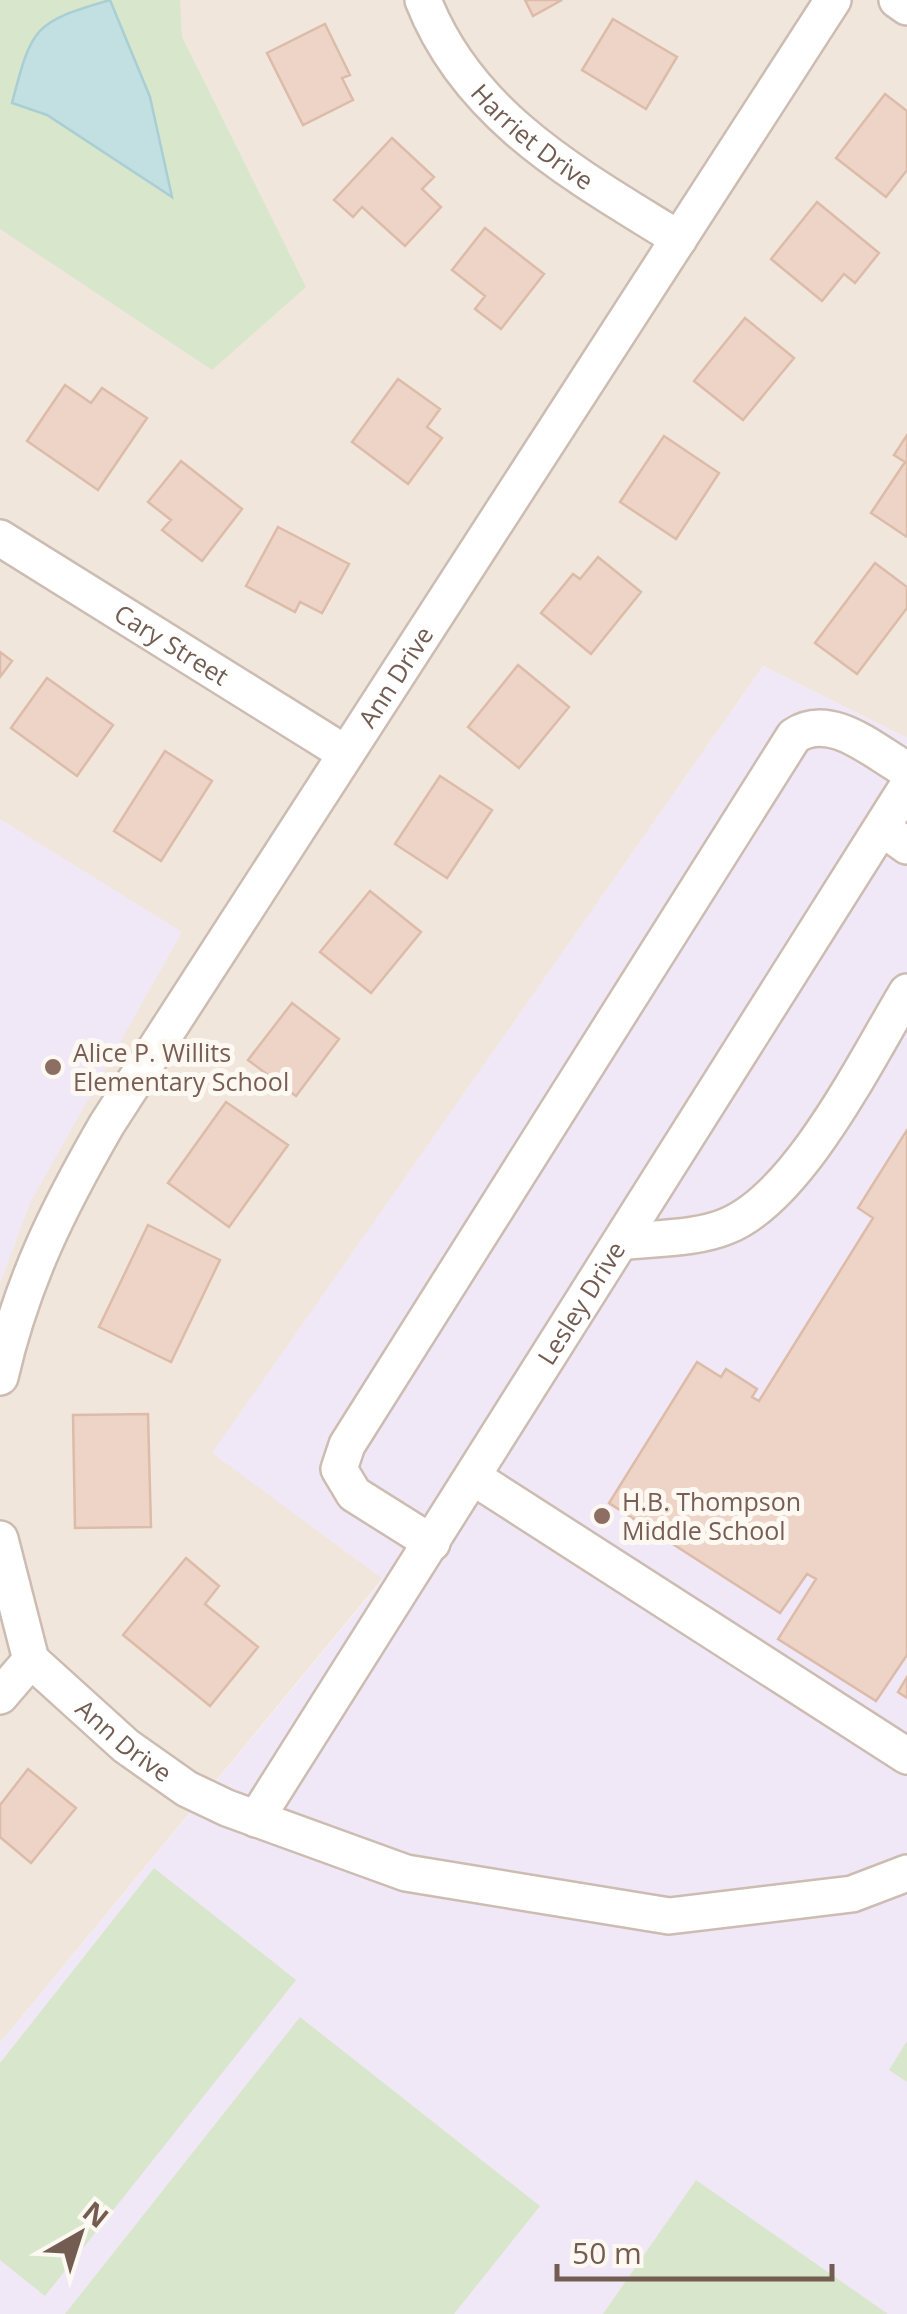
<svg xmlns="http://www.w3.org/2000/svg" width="907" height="2314" font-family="'Open Sans',sans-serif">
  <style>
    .residential { fill: #f1e6db }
    .education { fill: #f1e8f7 }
    .green { fill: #d8e7cb }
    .water { fill: #c2dfe2; stroke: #a9ced3; stroke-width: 2.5 }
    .building { fill: #edd4c7; stroke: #ddbba9; stroke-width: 2.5 }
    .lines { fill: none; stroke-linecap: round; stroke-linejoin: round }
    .minor-casing { stroke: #ccbcb2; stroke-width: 40 }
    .minor { stroke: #fff; stroke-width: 35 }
    .education-dot { fill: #8d6e63; stroke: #fdf8f2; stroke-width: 4 }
    .labels { text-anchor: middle; stroke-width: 10; stroke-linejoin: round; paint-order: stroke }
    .street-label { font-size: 25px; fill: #735c51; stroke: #fdf8f2 }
    .education-label { font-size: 25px; fill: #785e54; stroke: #fdf8f2; text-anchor: start }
  </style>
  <rect width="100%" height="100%" fill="#faf4ec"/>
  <path class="residential" d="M0 0H907V738L763 666 213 1453 383 1578 0 2043Z"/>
  <path class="education" d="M763 666 907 738V2314H0V2043L383 1579 212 1453Z
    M0 819 182 932 30 1203 0 1284Z"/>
  <path class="green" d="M0 0H180L182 37 306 287 212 370 0 229Z
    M154 1868 296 1980 45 2296 0 2260V2063Z
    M300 2017 540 2206 454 2314H65Z
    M907 2041V2082L889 2070Z
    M696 2180 888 2314H603Z"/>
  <path class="water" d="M110 0 150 97 172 197 47 115 12 103C32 26 34 22 110 0Z"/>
  <path class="building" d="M525 0H562L533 16Z
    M613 19 677 57 646 109 582 70Z
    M325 24 350 75 342 78 353 100 303 125 267 53Z
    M885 94 907 111V170L886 197 836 158Z
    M392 138 434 177 422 189 441 207 405 246 362 207 353 217 334 200Z
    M817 202 879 253 855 283 844 274 822 301 771 259Z
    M485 228 544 274 501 329 475 309 485 296 452 270Z
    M745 318 794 358 743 420 694 381Z
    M398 379 440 409 427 427 442 438 408 484 352 442Z
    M65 385 91 403 102 388 147 418 98 490 27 441Z
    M907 435V537L871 513 905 462 894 455Z
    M664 436 719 473 676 539 620 502Z
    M181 461 242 509 202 561 162 530 171 520 148 502Z
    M278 527 349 564 322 613 300 602 295 612 246 586Z
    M598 557 641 592 591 654 541 613 573 574 580 579Z
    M875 563 907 587V608L857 674 815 643Z
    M0 652 12 661 0 677Z
    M518 665 569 707 519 768 468 727Z
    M47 678 113 725 77 776 11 728Z
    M165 751 212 781 161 861 114 831Z
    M440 776 492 810 447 878 395 844Z
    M370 891 421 932 371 993 320 952Z
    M292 1003 339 1039 296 1096 248 1060Z
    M226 1102 288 1145 229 1227 168 1183Z
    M907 1130V1655L876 1701 778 1639 816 1579 807 1574 780 1613 609 1503 697 1362 721 1377 726 1369 757 1389 752 1397 759 1401 873 1218 858 1208Z
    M148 1225 220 1260 171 1362 99 1327Z
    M148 1414 151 1527 75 1528 73 1415Z
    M186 1558 219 1586 205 1604 258 1647 210 1706 123 1635Z
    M907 1677V1698L898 1692Z
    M28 1769 76 1808 31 1863 0 1837V1805Z"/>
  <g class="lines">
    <defs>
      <g id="minor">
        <path id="s1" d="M423 0C469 118 578 176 679 239"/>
        <path d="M897 0 907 7"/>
        <path id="s2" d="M0 538 345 753"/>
        <path d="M882 828 907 846"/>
        <path d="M621 1242C653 1238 697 1239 727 1226 800 1196 867 1058 907 992"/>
        <path id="s3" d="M0 1377C22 1281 58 1209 107 1124L833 0"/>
        <path d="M473 1477 907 1756"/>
        <path id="s4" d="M0 1539 31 1660 126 1746 187 1789 227 1808 406 1873 669 1916 852 1894 907 1873"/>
        <path d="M432 1543 354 1494 339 1469 347 1445 794 736C831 711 873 751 907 770"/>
        <path d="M0 1696 31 1660"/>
        <path id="s5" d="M256 1819 907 787"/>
      </g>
    </defs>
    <use href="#minor" class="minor-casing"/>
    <use href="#minor" class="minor"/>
  </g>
  <g class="education-dot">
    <circle cx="53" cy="1067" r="10"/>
    <circle cx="602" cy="1516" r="10"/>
  </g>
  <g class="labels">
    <g class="street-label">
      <text dy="9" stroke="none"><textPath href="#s1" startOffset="178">Harriet Drive</textPath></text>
      <text dy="9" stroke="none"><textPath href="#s2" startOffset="202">Cary Street</textPath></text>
      <text dy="9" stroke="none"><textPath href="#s3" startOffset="808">Ann Drive</textPath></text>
      <text dy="9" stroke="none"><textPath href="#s5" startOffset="610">Lesley Drive</textPath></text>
      <text dy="9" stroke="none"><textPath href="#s4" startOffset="248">Ann Drive</textPath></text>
    </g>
    <g class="education-label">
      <text x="73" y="1062">Alice P. Willits<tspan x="73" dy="29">Elementary School</tspan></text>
      <text x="622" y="1511">H.B. Thompson<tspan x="622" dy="29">Middle School</tspan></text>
    </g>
  </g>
  <g transform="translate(80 2234) rotate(39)" stroke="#fdf8f2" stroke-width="8" paint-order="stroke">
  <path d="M0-8L18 38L0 25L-18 38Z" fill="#735c51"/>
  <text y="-15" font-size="28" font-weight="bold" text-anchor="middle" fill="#735c51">N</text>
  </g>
  <path d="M557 2264v15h275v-15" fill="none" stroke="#735c51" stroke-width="5"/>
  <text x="572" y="2264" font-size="30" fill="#735c51" stroke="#fdf8f2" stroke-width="8" paint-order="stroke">50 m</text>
</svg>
